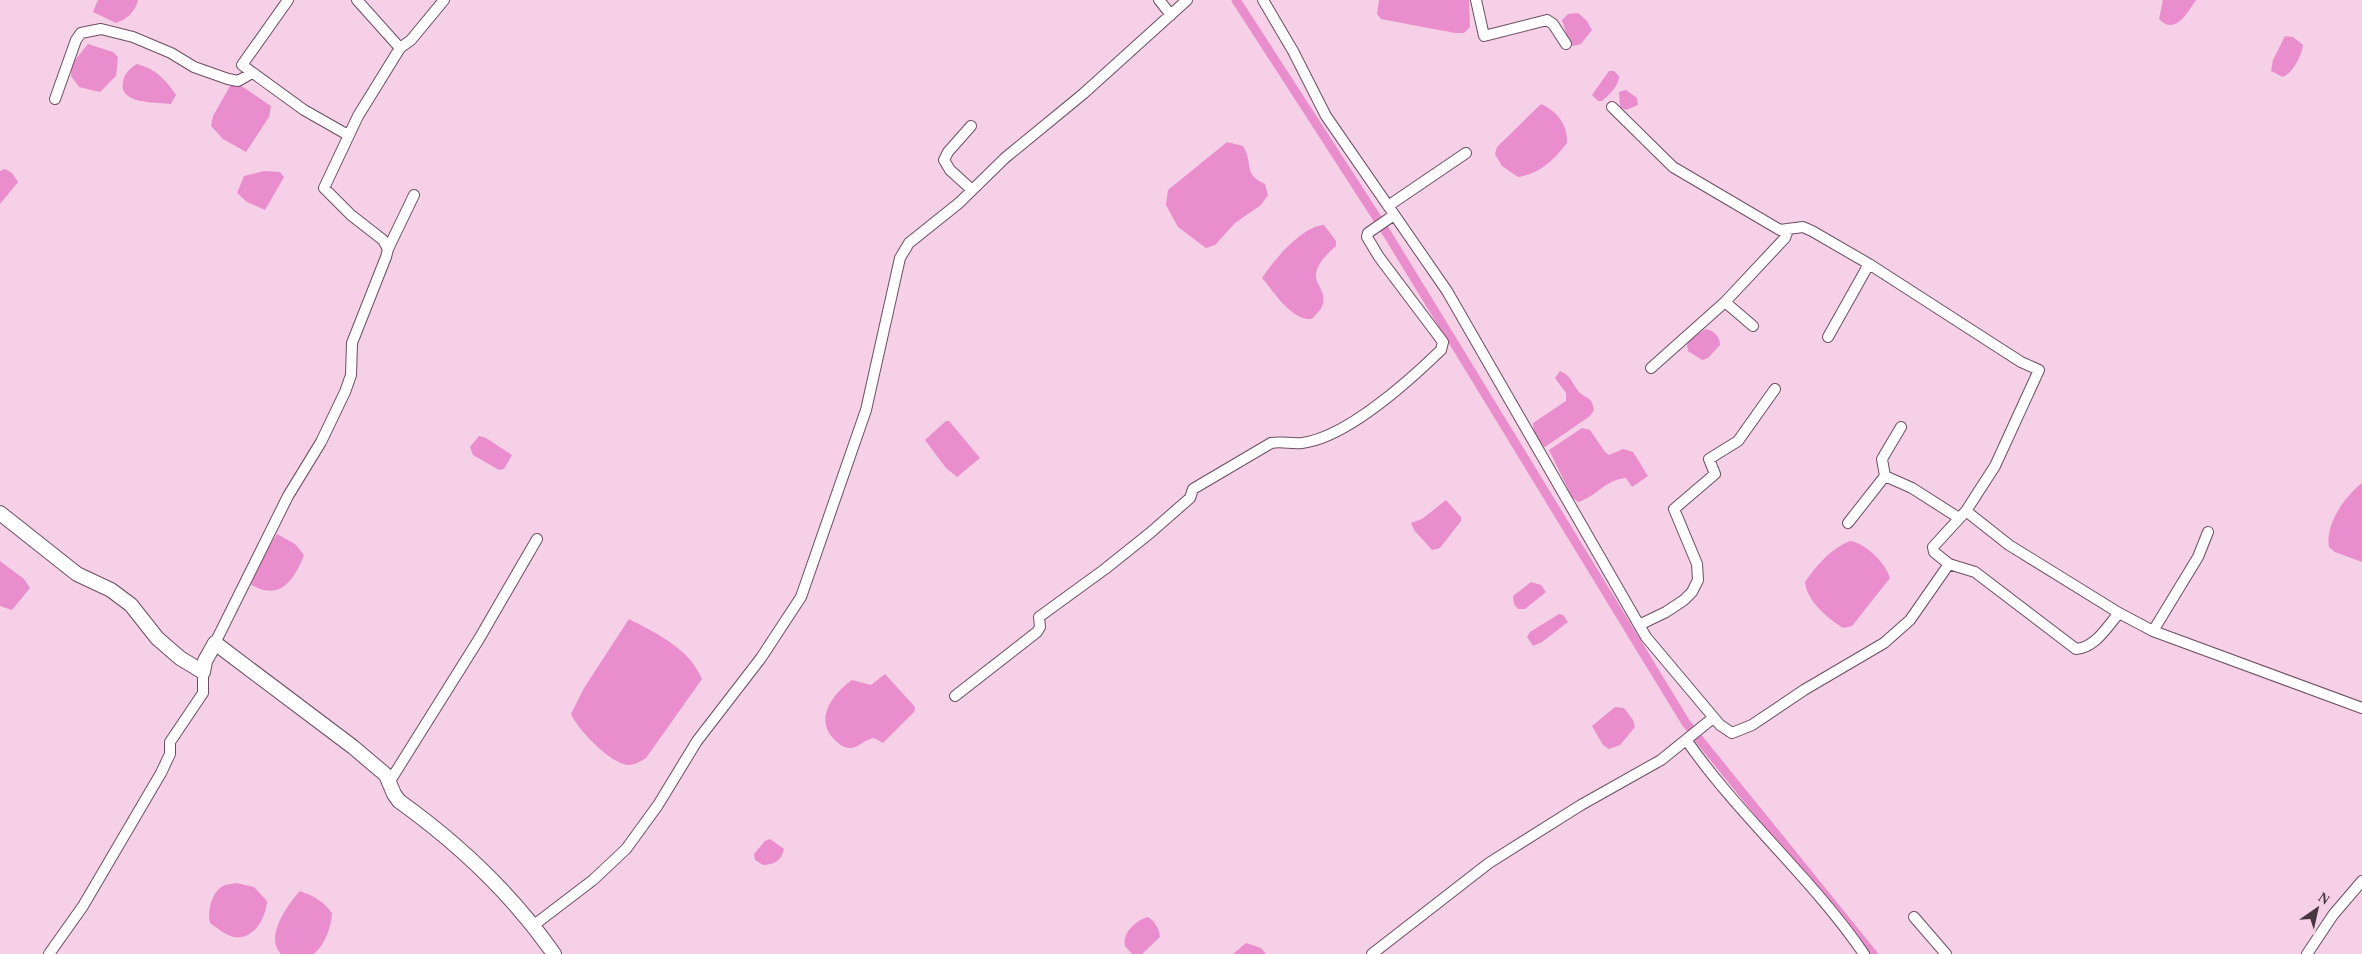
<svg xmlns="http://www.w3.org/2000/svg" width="2362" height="954" font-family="'Times New Roman',serif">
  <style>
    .water { fill: #ea8dcc }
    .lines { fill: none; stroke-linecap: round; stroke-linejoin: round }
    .canal { stroke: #ea8dcc; stroke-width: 9 }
    .street-casing { stroke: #6d4e62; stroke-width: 12 }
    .secondary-casing { stroke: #6d4e62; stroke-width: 16 }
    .street { stroke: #fff; stroke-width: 10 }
    .secondary { stroke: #fff; stroke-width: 14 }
  </style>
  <rect width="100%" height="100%" fill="#f5d0e7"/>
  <path class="water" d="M98 0H138C136 11 126 20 116 23L93 12Z
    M1379 0H1469L1470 27 1464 33H1455L1381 19 1377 14Z
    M2163 0H2196C2187 13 2175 36 2159 19Z
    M1578 13 1587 21 1592 30 1581 44 1573 46 1568 39 1562 20 1568 14Z
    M2285 36 2293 37 2303 45C2302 55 2293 73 2283 77L2271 71 2273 60Z
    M88 44 113 52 118 57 116 76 100 92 79 87 71 76 72 64Z
    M137 64C156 69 166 80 176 95L171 104C159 102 118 105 123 82 124 74 130 68 137 64Z
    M1609 71H1614L1619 76C1619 86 1609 95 1602 101H1598L1592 95Z
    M237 83 271 106 269 117 246 152 223 139 211 126 213 116 230 86Z
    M1626 90 1637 98 1638 105 1626 110 1620 107 1619 92Z
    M1541 104C1557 111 1568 125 1567 143 1554 160 1539 174 1518 177L1502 166 1495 154 1497 147Z
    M1227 142 1243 146C1254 163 1242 174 1265 184L1268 195 1261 205 1235 223 1215 245 1206 248 1178 227 1166 205 1168 190Z
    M5 169 12 173 18 182 0 204V171Z
    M264 171 280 172 284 177 265 210 247 202 237 193 244 176Z
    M1324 225 1336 241V246C1295 282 1331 284 1322 306 1321 310 1315 315 1312 319 1292 321 1274 292 1262 278 1273 261 1302 226 1324 225Z
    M1706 329C1714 331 1720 336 1720 345L1708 358 1702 360 1688 351 1687 345 1690 339Z
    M1560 371C1572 376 1572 384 1579 392 1586 399 1592 396 1594 410L1590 416 1545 447C1537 443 1533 432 1533 423L1566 401V393L1555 378Z
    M946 421H949L980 458 957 477 946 468 925 440Z
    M1582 428 1590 430 1605 452 1609 455 1623 449 1633 452 1648 476 1632 487 1626 478C1606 479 1596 497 1578 502L1572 497 1549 450Z
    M479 436 486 438 512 455 504 469 499 470 473 455 470 447Z
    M2362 483V562L2335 552 2329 547C2325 525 2344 497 2362 483Z
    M1446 500 1461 517V521L1440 548 1432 550 1414 530 1411 523 1422 519Z
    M277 534 295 544 304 555C293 583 278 603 247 582Z
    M1850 541C1866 543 1886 564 1890 578L1852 626 1843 628C1828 618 1807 602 1805 582 1817 565 1830 549 1850 541Z
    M0 561 24 579 30 588 12 610 0 606Z
    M1531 582 1541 585 1546 592 1525 609H1518L1514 604 1513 596Z
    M1559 614 1563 615 1568 622 1542 642 1533 646 1527 637 1530 632Z
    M629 619C656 633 690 649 702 679L646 758C641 761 635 765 628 765 610 763 578 730 571 714L584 688Z
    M885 674 915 707 914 712 883 743 874 738C865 739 857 749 849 748 844 748 839 744 836 741 813 721 832 694 852 680L871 685Z
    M1615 707 1624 708 1633 720 1635 727 1620 745 1609 749 1603 745 1592 726Z
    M770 839 784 849C782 860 774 865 763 865L755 860 754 854 765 841Z
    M236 883 254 887 267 901C266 918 254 940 234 937 225 935 217 928 210 923 207 912 212 891 223 886 227 884 232 884 236 883Z
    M300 891C314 896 323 901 332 913 331 928 325 944 314 954H281C264 937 288 904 300 891Z
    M1148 917C1155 921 1159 929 1160 937L1142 954H1132L1125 946C1122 933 1136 920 1148 917Z
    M1246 943 1261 948 1266 954H1233Z"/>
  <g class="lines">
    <path class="canal" d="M1236 0 1388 235 1686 723 1873 954"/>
    <defs>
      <path id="street" d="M288 0 242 65 304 110 348 135
        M1159 0 1171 15
        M1263 0 1293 51 1326 116 1447 291 1646 637 1720 725 1732 733 1752 725 1804 690 1884 643 1910 620 1949 564 1934 552 1933 547 1966 511
        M1476 0 1484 36 1547 20 1553 24 1566 44
        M400 48 411 40 444 0
        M55 99 76 40 81 33 101 29 133 37 171 53 194 67 228 79 238 81 252 73
        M1612 107 1673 167 1780 230 1803 227 1812 231 1869 264 2021 362 2039 370 1995 466 1966 511 2009 545 2119 613 2153 631 2362 708
        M971 126 948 152 944 160 950 170 972 190
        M1388 206 1466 153
        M388 249 414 195
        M1753 326 1725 302 1785 238 1788 230
        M1828 337 1869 264
        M1651 368 1725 302
        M1901 427 1882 459 1885 476 1912 488 1959 518
        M1848 523 1885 476
        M1949 564 1975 572 2076 649C2095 648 2107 627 2119 613
        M1639 625 1666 612 1684 600 1692 592 1698 580 1697 564 1674 509 1715 474 1709 459 1738 441 1775 389
        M2153 631 2198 557 2208 532
        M215 643 288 496 321 442 345 392 351 375 352 343 386 257 388 249 383 240 351 215 324 188 358 116 400 48 357 0
        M955 696 1037 632 1040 627 1039 617 1105 569 1150 533 1190 498 1193 489 1271 443C1282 441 1291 444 1302 443 1346 438 1410 380 1441 350L1443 342 1379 257 1367 237 1368 233 1394 215
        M1687 741C1740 817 1812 878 1864 954
        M390 781 479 639 537 539
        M1914 917 1946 954
        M534 925 593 880 626 849 658 805 697 741 761 658 801 597 866 410 900 258 909 243 959 203 1005 158 1083 94 1187 0
        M49 954 83 906 161 773 170 754V742L203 693V672
        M1372 954 1489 863 1581 805 1661 760 1713 718
        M2307 954 2333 915 2362 881"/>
      <path id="secondary" d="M0 513 77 574 111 590 131 605 157 638 180 658 203 672 205 661 215 643 353 747 386 775 394 794 399 801C459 844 512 894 554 954"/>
    </defs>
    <use href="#street" class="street-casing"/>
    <use href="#secondary" class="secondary-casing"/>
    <use href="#street" class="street"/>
    <use href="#secondary" class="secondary"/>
  </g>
  <g transform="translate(2317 909) rotate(34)" stroke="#f5d0e7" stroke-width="4" paint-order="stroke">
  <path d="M0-4L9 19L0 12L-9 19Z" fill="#463741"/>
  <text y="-8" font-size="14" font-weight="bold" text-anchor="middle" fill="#463741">N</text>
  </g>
</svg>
